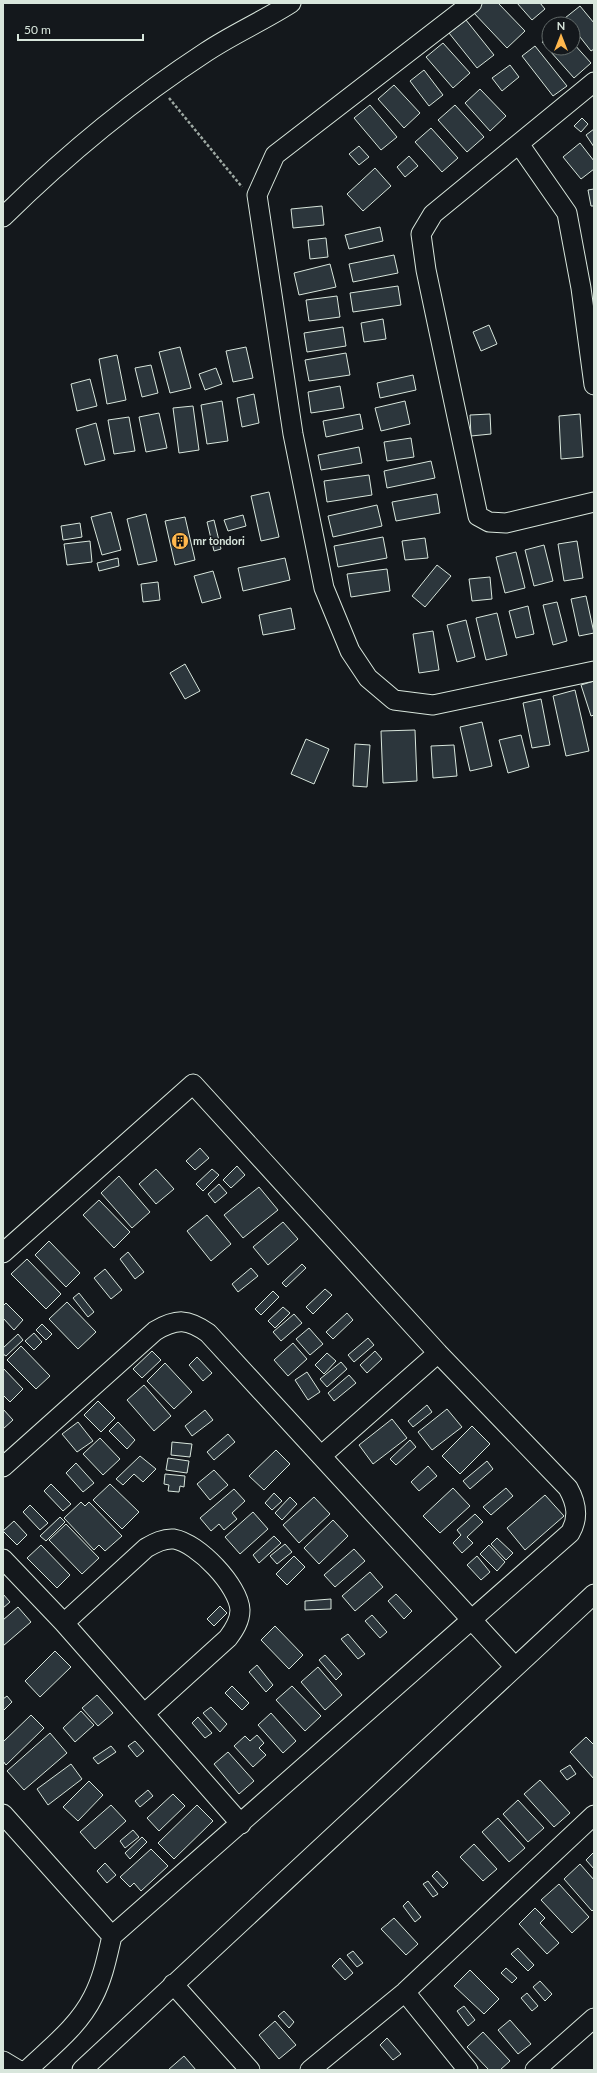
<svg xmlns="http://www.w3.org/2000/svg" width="597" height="2073" font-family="Lato,sans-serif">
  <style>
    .building { fill: #2c363c; stroke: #d8e6dc }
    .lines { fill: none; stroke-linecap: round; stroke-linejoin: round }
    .minor-casing { stroke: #d8e6dc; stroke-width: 21 }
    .path { stroke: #9da8a2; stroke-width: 2.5; stroke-dasharray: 3 2; stroke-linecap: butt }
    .minor { stroke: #14181c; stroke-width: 19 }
    .labels { text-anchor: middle; stroke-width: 3; stroke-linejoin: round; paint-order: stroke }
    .poi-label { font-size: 11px; font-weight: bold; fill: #d8e6dc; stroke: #14181c; text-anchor: start }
  </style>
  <rect width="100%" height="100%" fill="#14181c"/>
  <path class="building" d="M480 3H498L525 31 507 48 472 11Z
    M517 3H540L545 9 532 20Z
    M580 6 594 23V49L591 51 573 28V24H569L565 18Z
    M466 20 494 55 477 68 449 33Z
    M549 36V48H573V43L591 63 574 78 542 42Z
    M443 43 470 73 453 88 426 57Z
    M535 46 567 86 553 96 522 56Z
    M510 65 519 77 502 91 492 78Z
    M424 70 443 95 429 106 410 81Z
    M394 85 420 113 404 128 378 99Z
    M480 89 506 116 490 131 465 103Z
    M370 105 397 137 381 150 354 118Z
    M455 105 484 137 467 152 438 120Z
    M582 118 588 124 581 132 574 126Z
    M431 128 458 158 442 172 415 142Z
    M594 129V147L586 135Z
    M580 143 594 161V169L581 179 563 157Z
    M359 146 369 157 359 165 349 154Z
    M409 156 418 166 405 177 397 167Z
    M375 168 391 186 363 211 347 194Z
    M594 189V206H591L588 190Z
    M322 206 324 225 293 228 291 209Z
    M380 227 383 241 349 249 345 235Z
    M326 238 328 257 310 259 308 240Z
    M394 255 398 273 353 282 349 264Z
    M330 264 336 287 299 295 294 273Z
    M398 286 401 305 353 312 350 293Z
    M337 296 340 317 309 321 306 300Z
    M383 319 386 339 364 342 361 323Z
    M489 325 497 344 481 351 473 332Z
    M343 327 346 346 307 352 304 333Z
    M180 347 191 388 170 393 159 352Z
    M246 347 253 378 233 382 226 351Z
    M346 353 350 375 309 381 305 360Z
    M117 355 126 400 107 404 99 359Z
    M151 365 158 393 142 397 135 368Z
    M216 368 222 384 205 390 199 374Z
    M413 375 416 390 380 398 377 383Z
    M90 379 97 406 77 411 71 384Z
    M340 386 344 408 311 413 308 392Z
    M254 394 259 423 242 427 237 398Z
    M222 401 228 441 207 444 201 405Z
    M405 401 410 424 381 431 375 408Z
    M193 406 199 450 179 453 173 408Z
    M159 413 167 448 146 452 139 417Z
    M360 414 363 429 326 437 323 421Z
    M490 414 491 434 471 436 470 415Z
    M580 414 583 457 561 459 559 416Z
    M129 417 135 451 114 454 108 420Z
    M96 423 105 460 85 465 76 429Z
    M411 438 414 457 387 461 384 442Z
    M359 447 362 463 321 470 318 455Z
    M431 461 435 478 387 488 384 471Z
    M369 475 372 495 327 502 324 481Z
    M269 492 279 537 261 541 251 496Z
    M437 494 440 513 396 521 392 502Z
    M377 505 382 526 333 537 328 516Z
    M111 512 121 550 102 555 91 517Z
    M146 514 157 561 138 565 127 519Z
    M243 515 246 526 228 531 224 520Z
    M185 517 195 560 175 565 165 521Z
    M214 520 221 549 214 551 207 522Z
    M80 523 82 537 63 540 61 526Z
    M383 537 387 558 338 567 334 546Z
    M425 538 428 558 405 560 402 541Z
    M90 541 92 562 67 565 64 544Z
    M577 541 583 578 564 581 558 544Z
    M544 545 553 581 534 586 525 550Z
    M516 552 525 588 505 593 496 557Z
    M118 558 119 566 99 571 97 563Z
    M285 558 290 580 243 591 238 568Z
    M437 565 451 576 425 607 412 596Z
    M387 569 390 591 351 597 347 574Z
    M213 571 221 598 202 603 194 576Z
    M490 577 492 599 472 601 469 579Z
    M158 582 160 600 143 602 141 584Z
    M586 596 594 633 579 636 571 599Z
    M557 602 567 641 553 645 543 605Z
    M528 606 534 634 516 638 509 611Z
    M291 608 295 629 263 635 259 615Z
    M497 613 507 655 486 660 476 618Z
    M466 620 475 657 457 662 447 625Z
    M433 631 439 670 419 673 413 634Z
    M185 664 200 691 185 699 170 673Z
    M594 681V715L591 716 581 685Z
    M575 690 589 751 566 756 553 696Z
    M541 699 550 745 532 748 523 703Z
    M482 722 492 766 470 771 460 727Z
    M415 730 417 781 383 783 381 731Z
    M521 735 529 767 508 773 499 740Z
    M306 739 329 749 314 784 291 774Z
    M355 744 370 745 367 787 353 786Z
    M454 745 457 776 433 778 431 746Z
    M200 1148 209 1158 195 1170 186 1161Z
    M237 1166 245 1175 231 1188 223 1180Z
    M156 1169 174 1189 156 1204 139 1184Z
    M212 1169 219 1175 203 1191 196 1184Z
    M119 1176 150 1212 132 1228 101 1193Z
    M219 1184 227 1193 215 1203 208 1194Z
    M259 1187 278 1210 243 1238 224 1215Z
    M99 1200 130 1232 114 1248 83 1215Z
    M207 1215 231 1244 211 1261 187 1231Z
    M283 1222 298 1239 268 1265 253 1247Z
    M49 1241 80 1273 66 1287 35 1255Z
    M128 1252 144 1272 135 1279 120 1259Z
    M27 1259 61 1294 46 1309 11 1274Z
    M302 1264 306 1268 286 1287 282 1283Z
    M251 1268 258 1276 238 1292 232 1284Z
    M105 1269 122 1290 111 1299 94 1278Z
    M325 1289 332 1295 313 1314 306 1307Z
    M273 1291 279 1297 261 1315 255 1309Z
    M79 1293 94 1312 88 1317 73 1298Z
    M67 1302 96 1332 78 1349 49 1319Z
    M6 1303 23 1320 14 1330 3 1318V1306Z
    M283 1307 290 1313 275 1328 268 1321Z
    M347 1313 353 1320 333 1339 326 1332Z
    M294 1314 302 1323 281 1341 273 1332Z
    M42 1324 52 1334 46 1340 36 1330Z
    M309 1328 323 1344 310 1355 296 1339Z
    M34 1333 42 1342 34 1350 25 1341Z
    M18 1334 23 1340 6 1356 3 1354V1348Z
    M368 1338 374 1345 354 1362 348 1355Z
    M293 1343 307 1359 288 1376 274 1360Z
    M21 1346 50 1376 36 1389 7 1360Z
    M152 1351 161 1360 142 1378 133 1369Z
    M375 1351 382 1359 367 1373 360 1365Z
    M327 1353 336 1361 324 1374 315 1365Z
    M197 1357 212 1373 203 1381 189 1365Z
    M341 1362 347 1369 327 1387 320 1379Z
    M165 1363 192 1392 174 1409 147 1381Z
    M3 1368 23 1389 10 1402 3 1395Z
    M307 1372 320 1392 308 1400 295 1380Z
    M349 1375 356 1383 334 1401 328 1393Z
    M144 1385 171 1416 154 1431 127 1400Z
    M98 1401 115 1418 101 1432 84 1415Z
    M427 1405 432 1412 413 1427 408 1421Z
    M3 1409 13 1420 3 1429Z
    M447 1409 462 1427 432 1450 418 1432Z
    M205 1410 213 1420 192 1436 185 1426Z
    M392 1419 407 1438 373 1464 359 1445Z
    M78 1422 93 1441 77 1452 62 1434Z
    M118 1422 135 1440 127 1449 109 1431Z
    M472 1426 490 1444 460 1474 442 1456Z
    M228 1434 235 1442 214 1460 207 1452Z
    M100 1438 120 1459 103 1475 83 1454Z
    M410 1440 416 1447 396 1465 390 1459Z
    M172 1442 192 1444 190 1457 171 1455Z
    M276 1450 290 1464 264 1490 249 1476Z
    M140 1456 156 1469 143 1482 134 1474 123 1485 116 1479Z
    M168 1458 189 1461 187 1473 166 1470Z
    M487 1461 493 1469 470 1489 463 1481Z
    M76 1463 94 1483 83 1492 66 1473Z
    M428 1466 437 1476 419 1491 411 1482Z
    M214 1470 228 1485 210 1500 197 1484Z
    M165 1474 185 1476 184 1487 180 1486 179 1492 168 1491 169 1485 164 1484Z
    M51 1484 71 1504 63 1511 44 1491Z
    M110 1484 139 1512 122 1529 93 1500Z
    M453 1488 470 1506 440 1533 423 1516Z
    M506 1488 513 1496 491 1515 483 1507Z
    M234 1489 245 1501 232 1513 237 1519 224 1530 219 1524 211 1531 200 1518Z
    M274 1493 282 1501 272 1510 265 1503Z
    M545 1495 564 1516 525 1550 507 1528Z
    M290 1497 297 1504 282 1520 275 1513Z
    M314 1497 330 1514 299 1543 283 1525Z
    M81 1502 85 1506 89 1502 122 1536 105 1551 99 1545 94 1550 64 1518Z
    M30 1505 48 1523 40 1530 23 1512Z
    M253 1512 268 1529 240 1554 225 1537Z
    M475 1514 483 1522 467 1537 473 1543 462 1553 453 1543 461 1535 457 1530Z
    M60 1517 65 1522 46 1541 40 1536Z
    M333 1520 348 1536 319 1564 304 1548Z
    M14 1521 27 1535 17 1545 3 1531Z
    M66 1524 99 1558 82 1574 49 1540Z
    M274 1536 281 1543 259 1563 253 1555Z
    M497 1538 513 1553 506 1560 491 1544Z
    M285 1544 292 1552 277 1564 270 1556Z
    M41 1545 70 1575 57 1588 27 1558Z
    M489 1545 505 1562 497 1571 480 1554Z
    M354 1549 365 1561 335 1587 324 1575Z
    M294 1556 305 1567 287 1585 276 1574Z
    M477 1556 490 1572 481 1580 467 1565Z
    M370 1572 383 1587 355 1611 342 1596Z
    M3 1594 10 1602 3 1608Z
    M396 1594 412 1611 404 1619 388 1601Z
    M331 1599V1609L305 1610V1601Z
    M220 1606 227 1613 214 1626 207 1619Z
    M18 1607 31 1622 3 1646V1620Z
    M372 1615 387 1632 380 1638 365 1621Z
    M275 1626 303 1655 289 1669 261 1640Z
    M348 1634 365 1654 358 1659 341 1639Z
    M55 1651 71 1667 40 1697 25 1681Z
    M325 1655 342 1674 336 1680 319 1660Z
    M257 1665 273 1685 266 1692 249 1672Z
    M318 1667 342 1695 325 1710 301 1682Z
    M232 1686 249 1703 242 1710 225 1693Z
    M292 1686 321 1716 305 1731 276 1700Z
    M97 1695 113 1713 98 1726 82 1708Z
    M7 1696 12 1702 3 1711V1699Z
    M211 1707 227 1724 220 1732 203 1713Z
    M81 1711 94 1725 75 1742 63 1728Z
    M271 1713 296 1741 283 1753 258 1725Z
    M31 1715 44 1728 6 1765 3 1761V1742Z
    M198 1717 212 1733 205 1738 192 1723Z
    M50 1733 67 1753 24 1790 7 1771Z
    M257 1735 264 1743 259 1748 266 1755 253 1767 234 1746 245 1736 250 1741Z
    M586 1737 594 1745V1779L570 1752Z
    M135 1741 144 1751 137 1757 128 1746Z
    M111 1746 116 1752 98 1764 93 1758Z
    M228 1752 254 1781 239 1794 214 1764Z
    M71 1764 82 1779 48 1805 37 1789Z
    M570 1765 576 1774 567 1780 560 1771Z
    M540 1780 570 1813 554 1827 524 1794Z
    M89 1781 103 1795 78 1821 63 1807Z
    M148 1790 153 1796 140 1807 135 1801Z
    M173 1794 185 1806 159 1831 147 1818Z
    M518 1800 544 1828 528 1842 503 1814Z
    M111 1805 126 1821 95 1849 80 1832Z
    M197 1805 213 1821 174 1859 158 1843Z
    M498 1818 525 1848 509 1862 482 1832Z
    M133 1830 139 1837 125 1848 120 1841Z
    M142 1837 147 1842 130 1859 125 1853Z
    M474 1844 497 1869 483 1881 460 1857Z
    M151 1849 168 1866 141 1891 134 1883 130 1887 120 1877Z
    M594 1852V1869L586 1860Z
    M105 1863 116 1875 107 1883 97 1871Z
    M580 1864 594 1880V1909L592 1911 564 1879Z
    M437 1871 448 1883 443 1888 432 1876Z
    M428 1881 438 1894 433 1897 423 1884Z
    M559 1884 589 1917 572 1933 541 1900Z
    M408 1901 421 1917 415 1922 403 1906Z
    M535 1908 545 1918 540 1923 559 1943 547 1954 519 1924Z
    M394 1918 418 1944 406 1955 381 1929Z
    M518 1948 534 1965 528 1971 511 1954Z
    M353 1951 363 1963 357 1967 347 1955Z
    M340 1958 353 1973 345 1980 332 1966Z
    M506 1968 517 1978 512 1983 501 1973Z
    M470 1970 499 1999 484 2014 454 1986Z
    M540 1981 552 1994 545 2001 533 1987Z
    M527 1993 538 2006 532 2011 521 1998Z
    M464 2006 475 2020 468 2026 457 2011Z
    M284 2011 294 2022 289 2028 278 2016Z
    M510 2020 531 2044 518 2054 498 2030Z
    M275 2021 296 2045 279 2059 259 2035Z
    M483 2032 510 2061 500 2070H489L467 2047Z
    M387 2038 401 2054 393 2060 380 2045Z
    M184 2056 196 2070H168Z"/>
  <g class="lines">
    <defs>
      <path id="minor" d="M472 3 275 155 257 195 293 434 324 588 350 651 368 678 394 700 433 705 594 671
        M594 82 433 214 421 234 426 270 478 516 489 522 506 523 594 502
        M519 144 567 213 581 288 594 385
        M3 217C65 156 134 99 206 52 233 34 263 21 291 3
        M3 1253 193 1084 438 1353 568 1488C577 1504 579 1518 570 1533L112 1936 3 1814
        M321 1456 438 1353
        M3 1467 155 1331C177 1318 188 1319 208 1333L515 1667
        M3 1559 64 1623 241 1824
        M64 1623 146 1548C155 1543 164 1538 174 1539 198 1543 239 1586 240 1610 240 1621 234 1630 228 1638L144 1714
        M173 1984 250 2070
        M405 1992 468 2070
        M3 2061 18 2070
        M27 2070C50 2048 78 2027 93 1997 103 1978 107 1957 112 1936
        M82 2070 594 1594
        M310 2070 405 1992 594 1815
        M535 2070 594 2018"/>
    </defs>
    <use href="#minor" class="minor-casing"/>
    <path class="path" d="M169 98 242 187"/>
    <use href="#minor" class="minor"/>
  </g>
  <defs>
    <symbol id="building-disc" viewBox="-11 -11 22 22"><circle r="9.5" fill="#ffb74d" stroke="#14181c"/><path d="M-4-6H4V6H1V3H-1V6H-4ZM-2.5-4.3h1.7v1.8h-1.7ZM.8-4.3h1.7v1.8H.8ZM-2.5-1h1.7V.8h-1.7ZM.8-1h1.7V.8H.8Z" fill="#111"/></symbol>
  </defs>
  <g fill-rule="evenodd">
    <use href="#building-disc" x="170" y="531" width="20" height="20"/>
  </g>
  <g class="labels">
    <g class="poi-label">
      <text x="193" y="545">mr tondori</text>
    </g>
  </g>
  <rect width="597" height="2073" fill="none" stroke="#d8e6dc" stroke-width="8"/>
  <g transform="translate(561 36)"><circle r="19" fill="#14181c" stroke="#626a69"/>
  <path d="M0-3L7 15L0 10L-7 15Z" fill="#ffb74d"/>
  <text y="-6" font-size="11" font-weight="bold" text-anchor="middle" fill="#d8e6dc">N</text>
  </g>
  <path d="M18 34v6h125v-6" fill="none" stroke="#d8e6dc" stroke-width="2"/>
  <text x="24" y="34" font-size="12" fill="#d8e6dc" stroke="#14181c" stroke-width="3" paint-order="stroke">50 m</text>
</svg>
